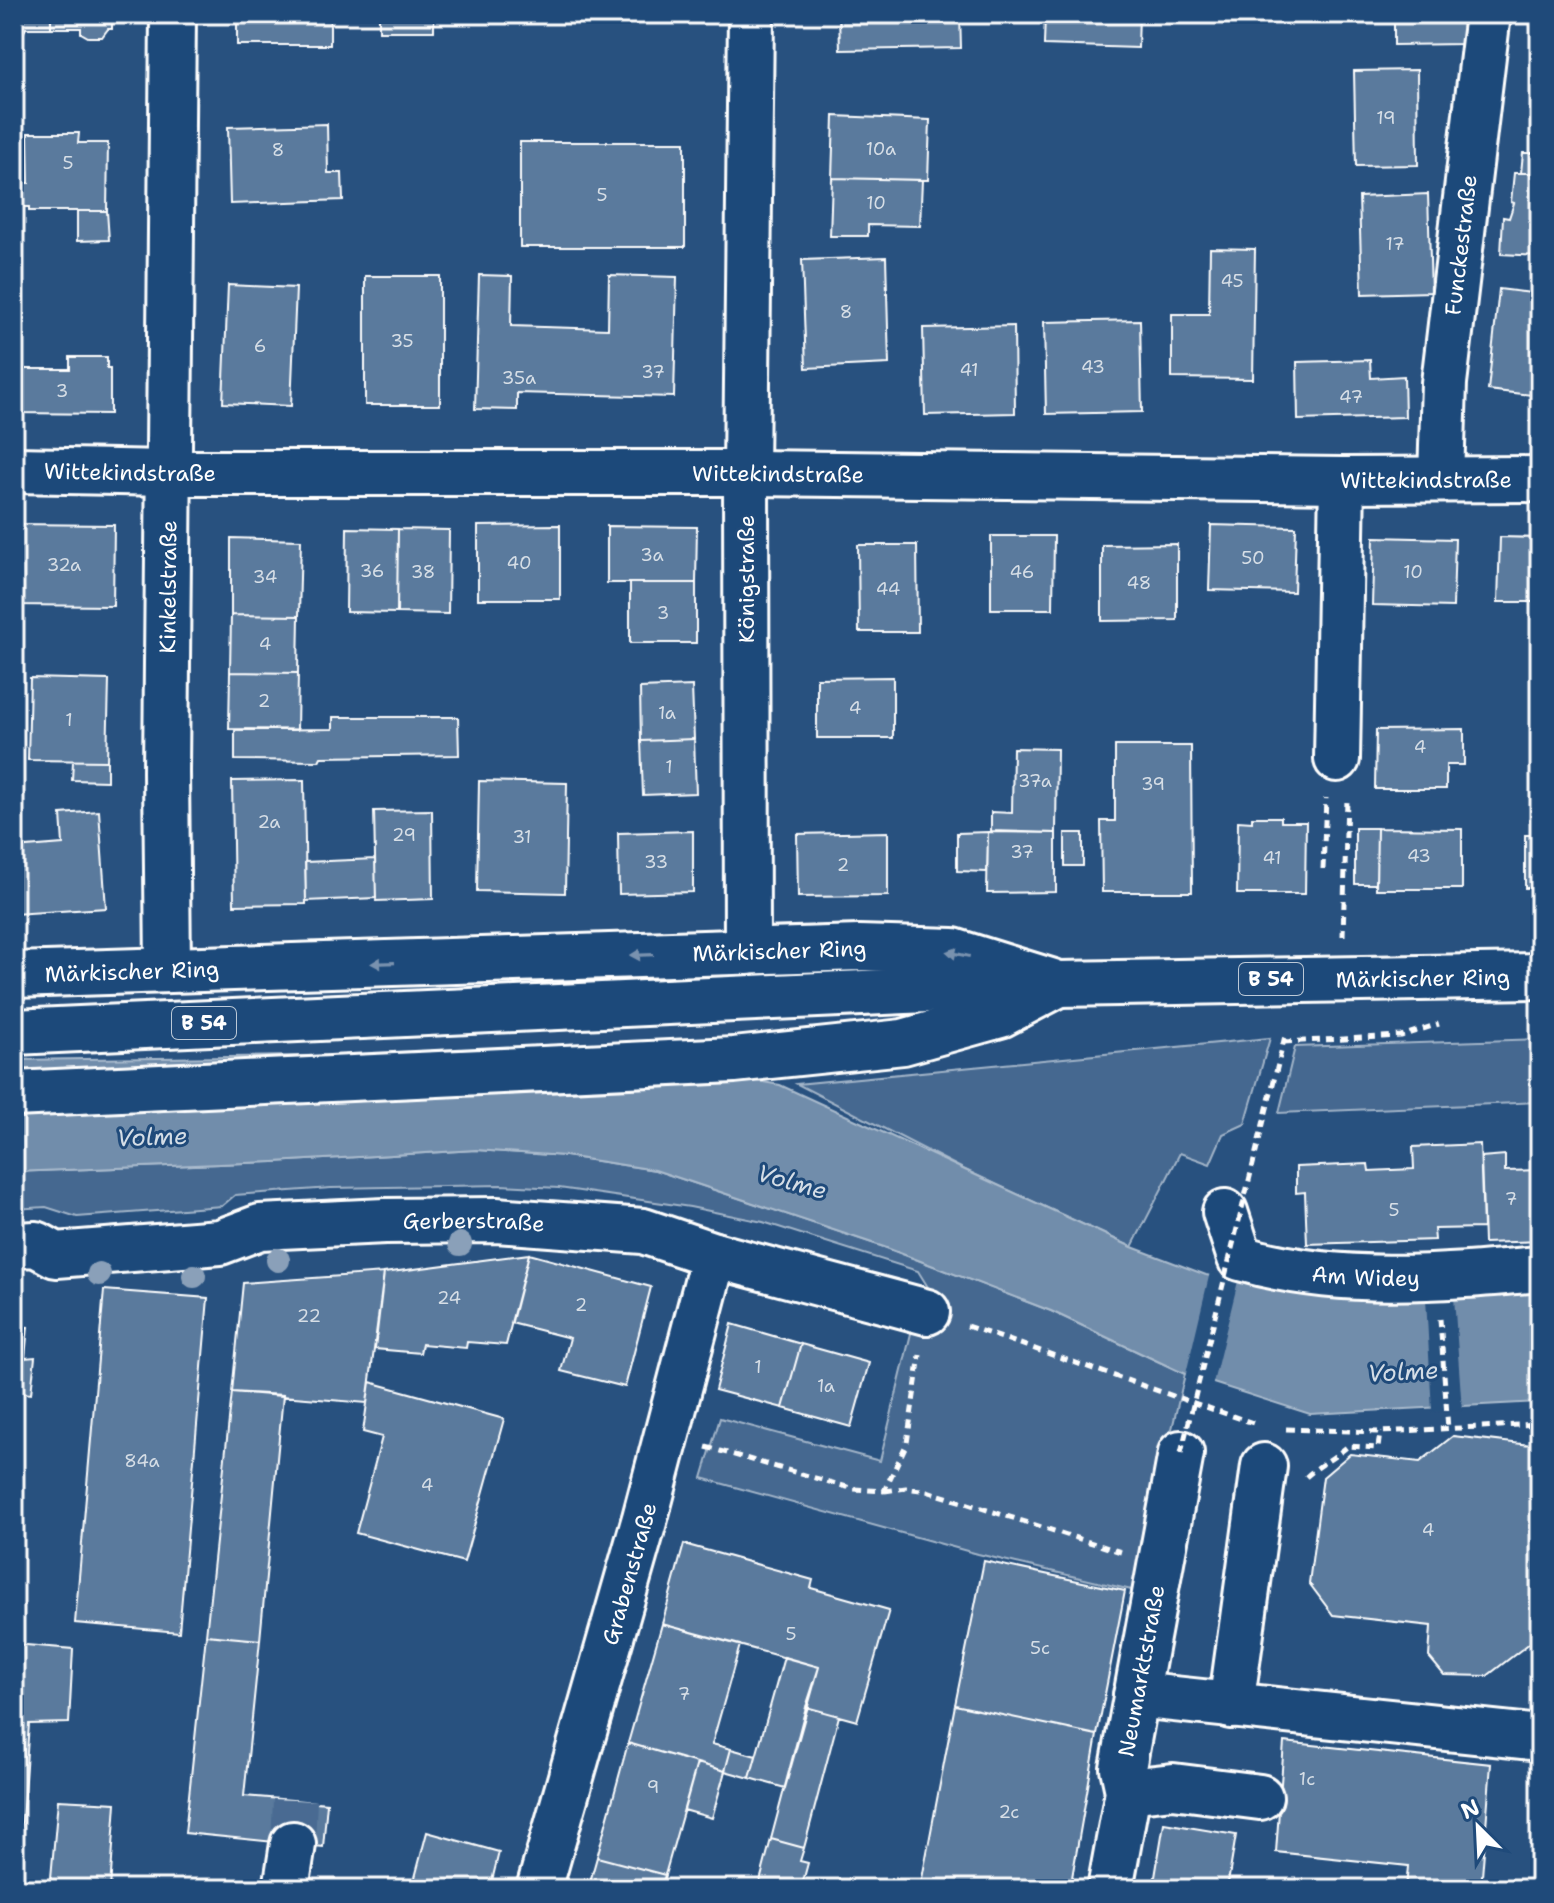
<svg xmlns="http://www.w3.org/2000/svg" width="1554" height="1903" font-family="'Shantell Sans',sans-serif">
  <style>
    .green { fill: #446890; stroke: #a2b4c8; stroke-width: 2 }
    .water { fill: #718dab; stroke: #aabbcd; stroke-width: 2 }
    .pier { fill: #28517f }
    .building { fill: #5a7a9d; stroke: #fff; stroke-width: 2 }
    .lines { fill: none; stroke-linecap: round; stroke-linejoin: round }
    .minor-tunnel { stroke: #486b92; stroke-width: 44; stroke-dasharray: 44 22; stroke-linecap: butt }
    .minor-casing { stroke: #fff; stroke-width: 50 }
    .major-casing { stroke: #fff; stroke-width: 50 }
    .path { stroke: #fff; stroke-width: 5; stroke-dasharray: 8 6; stroke-linecap: butt }
    .minor { stroke: #1f4a7a; stroke-width: 44 }
    .major { stroke: #1f4a7a; stroke-width: 44 }
    .path-bridge { stroke: #fff; stroke-width: 5; stroke-dasharray: 8 6; stroke-linecap: butt }
    .tree { fill: #8aa0b9 }
    .oneway { fill: #7992af }
    .labels { text-anchor: middle; stroke-width: 6; stroke-linejoin: round; paint-order: stroke }
    .number-label { font-size: 18px; fill: #d6dee6 }
    .shield { fill: #1f4a7a; stroke: #bcc9d7; stroke-width: 2 }
    .shield-label { font-size: 20px; font-weight: bold; fill: #fff }
    .street-label { font-size: 22px; fill: #fff; stroke: #1f4a7a }
    .water-label { font-size: 24px; font-style: italic; fill: #d4dde6; stroke: #1f4a7a }
  </style>
  <rect width="100%" height="100%" fill="#28517f"/>
  <filter id="ink" filterUnits="userSpaceOnUse"><feTurbulence type="fractalNoise" baseFrequency=".0125" numOctaves="2"/><feDisplacementMap in="SourceGraphic" scale="16" xChannelSelector="R" yChannelSelector="G"/><feConvolveMatrix kernelMatrix="1 2 1 2 8 2 1 2 1" color-interpolation-filters="sRGB"/></filter>
  <g filter="url(#ink)">
    <path class="green" d="M1270 1038 1245 1124 1223 1134 1210 1164 1180 1153 1132 1247 961 1168 797 1084Z
      M1540 1039V1102L1279 1113 1295 1047Z
      M476 1150 565 1156 655 1170 884 1247 1051 1311 1185 1374 1167 1450 1140 1592 978 1554 702 1478 720 1418 880 1461 914 1321 936 1300 918 1271 763 1222 690 1207 559 1188 501 1185 331 1188 235 1195 222 1206 77 1217 46 1207 14 1209V1172L274 1162Z"/>
    <path class="water" d="M596 1052 780 1085 1132 1247 1206 1275 1275 1288 1364 1300 1463 1297 1540 1289V1402L1310 1414 1185 1374 1051 1311 884 1247 655 1170 565 1156 476 1150 274 1162 14 1172V1060Z"/>
    <path class="pier" d="M1210 1272 1239 1277 1212 1387 1185 1378Z
      M1454 1297 1462 1410 1432 1412 1426 1298Z"/>
    <path class="building" d="M14 14H51V28H26L22 35 14 38Z
      M51 14H112V29H108L102 37H88L81 33V28H51Z
      M237 14H330V45H237Z
      M379 14H434V31H379Z
      M606 14H695V16L606 19Z
      M839 14H960L961 48 840 50Z
      M1045 14H1139L1138 48 1044 45Z
      M1201 14H1310V20L1201 22Z
      M1394 14H1463V44L1394 45Z
      M1417 70 1418 165 1356 166 1354 71Z
      M834 116 930 120 928 180 832 178Z
      M327 124 328 173H342L343 200 230 204 228 127Z
      M28 133H79L78 143H108L107 211H29V207H17V183H29Z
      M520 142H685V247H520Z
      M1523 153H1540V173H1521Z
      M1514 173H1540V256L1501 254 1503 217 1509 218 1514 203 1511 202Z
      M832 178 922 180 920 226 868 225V236H830Z
      M1428 194 1431 292 1362 294 1359 197Z
      M77 211H107L109 240 77 241Z
      M1210 248 1255 249 1253 379 1172 378V314H1209Z
      M886 257 889 364 806 368 802 260Z
      M479 275 512 276 511 326 608 329 609 275 677 277 674 397 517 393V410L475 409Z
      M365 276H440V405H365Z
      M228 285 296 288 291 406 223 403Z
      M1499 289 1540 294V396L1488 390Z
      M1140 320 1142 412 1046 414 1044 322Z
      M1014 326 1015 413 925 415 923 328Z
      M70 357H107V368H110V414L14 413V369H70Z
      M1370 360 1371 378 1404 376 1405 417 1298 420 1297 362Z
      M14 524 114 525 113 606 14 605Z
      M560 525V599H478V526Z
      M1211 525 1296 527 1294 592 1209 590Z
      M607 526 697 527 696 583H607Z
      M347 528 398 529 397 613 346 612Z
      M398 529 449 530 448 614 397 613Z
      M991 536H1054L1053 609H991Z
      M1374 537 1455 539 1453 607 1372 605Z
      M1500 537 1540 538V602H1498Z
      M231 538 301 540 299 616 231 615Z
      M1177 544V620L1102 621V545Z
      M858 545H917L918 632H859Z
      M630 583H696V643H630Z
      M231 615 299 616 298 673 230 672Z
      M230 672 298 673 297 730 229 729Z
      M893 677V738H817V678Z
      M30 678 109 680 107 761 28 760Z
      M692 686 694 739 641 741 640 688Z
      M333 717H458L459 755 321 757 319 761 235 760V730L333 729Z
      M1464 729V765H1446V789H1375L1376 730Z
      M694 739 696 793 643 795 641 741Z
      M1115 746H1191L1192 892H1102L1101 821H1115Z
      M1013 748 1057 749 1056 833 991 831V812L1012 813Z
      M73 761H107V781L72 780Z
      M304 780 306 904 234 905 232 781Z
      M479 781 567 783 565 893 477 891Z
      M432 810 433 899 376 901 374 811Z
      M99 811 106 908 14 914V848L63 844 61 814Z
      M1252 817H1281V822H1306L1305 894H1237L1238 821 1252 822Z
      M1355 828H1377L1376 884H1355Z
      M1377 828 1462 829V889H1376Z
      M693 831V892L619 894 618 833Z
      M888 832V896L798 897 797 834Z
      M988 832 1056 833V892L987 893Z
      M988 832 987 872 957 871V833Z
      M1065 833H1083V866H1065Z
      M1525 835H1540V888H1525Z
      M375 859 376 898 306 901 305 862Z
      M1480 1144 1483 1228 1434 1229 1435 1240 1307 1244 1305 1192 1296 1193V1167L1368 1164 1369 1171 1414 1169 1413 1147Z
      M1505 1155V1171L1540 1170V1241L1484 1243 1481 1157Z
      M529 1254 506 1345 467 1342 466 1348 422 1344 420 1353 375 1349 384 1273Z
      M529 1254 651 1287 625 1387 561 1371 570 1338 511 1323Z
      M384 1273 367 1403 232 1392 243 1283Z
      M104 1290 208 1298 179 1632 75 1623Z
      M732 1324 801 1344 783 1408 715 1390Z
      M14 1326 28 1327 25 1358 35 1357 31 1394 22 1393 14 1478Z
      M801 1344 869 1363 851 1427 783 1408Z
      M370 1382 504 1419 464 1562 356 1533 382 1437 363 1432Z
      M232 1392 283 1395 260 1640 206 1635Z
      M1453 1436 1540 1446V1614L1535 1639 1487 1676 1444 1675 1429 1657 1431 1626 1333 1615 1309 1583 1323 1477 1350 1454 1420 1462Z
      M684 1544 813 1580 811 1588 889 1610 857 1721 806 1707 819 1667 662 1624Z
      M984 1561 1125 1591 1097 1735 955 1705Z
      M662 1624 740 1645 712 1744 731 1749 725 1771 628 1743Z
      M206 1635 260 1640 244 1796 327 1803 323 1847 185 1833Z
      M14 1644 73 1649 69 1723 29 1724 21 1835 14 1834Z
      M784 1657 819 1667 785 1788 750 1778Z
      M955 1705 1097 1735 1070 1889H920Z
      M806 1707 839 1716 804 1848 771 1839Z
      M1284 1742 1491 1764 1481 1889H1406L1408 1866 1276 1852Z
      M628 1743 697 1763 665 1875 597 1857Z
      M731 1749 756 1756 750 1778 725 1771Z
      M697 1763 725 1771 712 1818 684 1810Z
      M58 1800 116 1803 110 1889H50Z
      M1164 1823 1236 1835 1227 1889H1153Z
      M427 1832 499 1852 490 1889H412Z
      M771 1839 804 1848 800 1861 808 1863 801 1889H758Z
      M597 1857 665 1875 661 1889H588Z"/>
    <g class="lines">
      <path class="minor-tunnel" d="M293 1844 295 1800"/>
      <defs>
        <g id="minor">
          <path id="s1" d="M14 470 169 473H746L1342 480 1540 479"/>
          <path id="s2" d="M1441 478 1444 383 1488 14"/>
          <path d="M1337 759 1342 480"/>
          <path d="M747 952 746 473 751 14"/>
          <path id="s3" d="M168 969 166 772 173 14"/>
          <path id="s4" d="M14 975 859 948 953 951 1053 982"/>
          <path d="M14 1094 734 1060 903 1042 1000 1015 1059 984"/>
          <path id="s5" d="M1225 1212 1240 1258C1338 1287 1439 1278 1540 1269"/>
          <path id="s6" d="M14 1245 36 1244 56 1255 220 1242 260 1227 385 1221 496 1220 643 1231 714 1255 927 1312"/>
          <path d="M1136 1695 1540 1738"/>
          <path d="M1231 1706 1264 1466"/>
          <path d="M1128 1791 1173 1786 1260 1797"/>
          <path d="M286 1889 293 1844"/>
          <path id="s7" d="M539 1889 645 1518 714 1255"/>
          <path id="s8" d="M1110 1889 1128 1791 1123 1768 1181 1453"/>
        </g>
        <g id="major">
          <path id="s9" d="M14 1032 1059 984 1540 976"/>
        </g>
      </defs>
      <use href="#minor" class="minor-casing"/>
      <use href="#major" class="major-casing"/>
      <path class="path" d="M1323 869 1326 798
        M1343 936 1347 799
        M1284 1042 1401 1036 1439 1024
        M1440 1319 1448 1429
        M967 1326 1253 1423
        M1286 1429 1380 1432 1540 1424
        M706 1447 854 1489 884 1491 907 1443 920 1355
        M1306 1477C1319 1465 1334 1458 1348 1446L1378 1448 1380 1432
        M885 1491 906 1488 927 1491 1121 1552"/>
      <use href="#minor" class="minor"/>
      <use href="#major" class="major"/>
      <path class="path-bridge" d="M1181 1453 1286 1032"/>
    </g>
    <g class="tree">
      <circle cx="460" cy="1244" r="12"/>
      <circle cx="278" cy="1260" r="12"/>
      <circle cx="99" cy="1274" r="12"/>
      <circle cx="194" cy="1276" r="12"/>
    </g>
    <defs><path id="oneway-solid" d="M-6-.8H1V-3.2L6.5 0L1 3.2V.8H-6Z" transform="scale(2)"/></defs>
    <g class="oneway">
      <use href="#oneway-solid" transform="translate(958 954) rotate(-168)"/>
      <use href="#oneway-solid" transform="translate(642 955) rotate(178)"/>
      <use href="#oneway-solid" transform="translate(383 963) rotate(178)"/>
    </g>
  </g>
  <g class="labels">
    <g class="number-label">
      <text x="1386" y="124">19</text>
      <text x="881" y="155">10a</text>
      <text x="278" y="156">8</text>
      <text x="68" y="169">5</text>
      <text x="602" y="201">5</text>
      <text x="876" y="209">10</text>
      <text x="1395" y="250">17</text>
      <text x="1232" y="287">45</text>
      <text x="846" y="318">8</text>
      <text x="402" y="347">35</text>
      <text x="260" y="352">6</text>
      <text x="1093" y="373">43</text>
      <text x="969" y="376">41</text>
      <text x="653" y="378">37</text>
      <text x="519" y="384">35a</text>
      <text x="62" y="397">3</text>
      <text x="1351" y="403">47</text>
      <text x="652" y="561">3a</text>
      <text x="1253" y="564">50</text>
      <text x="519" y="569">40</text>
      <text x="64" y="571">32a</text>
      <text x="372" y="577">36</text>
      <text x="423" y="578">38</text>
      <text x="1022" y="578">46</text>
      <text x="1413" y="578">10</text>
      <text x="265" y="583">34</text>
      <text x="1139" y="589">48</text>
      <text x="888" y="595">44</text>
      <text x="663" y="619">3</text>
      <text x="265" y="650">4</text>
      <text x="264" y="707">2</text>
      <text x="855" y="714">4</text>
      <text x="667" y="719">1a</text>
      <text x="69" y="726">1</text>
      <text x="1420" y="753">4</text>
      <text x="669" y="773">1</text>
      <text x="1035" y="787">37a</text>
      <text x="1153" y="790">39</text>
      <text x="269" y="828">2a</text>
      <text x="404" y="841">29</text>
      <text x="522" y="843">31</text>
      <text x="1022" y="858">37</text>
      <text x="1419" y="862">43</text>
      <text x="1272" y="864">41</text>
      <text x="656" y="868">33</text>
      <text x="843" y="871">2</text>
      <text x="1511" y="1205">7</text>
      <text x="1394" y="1216">5</text>
      <text x="449" y="1304">24</text>
      <text x="581" y="1311">2</text>
      <text x="309" y="1322">22</text>
      <text x="758" y="1373">1</text>
      <text x="826" y="1392">1a</text>
      <text x="142" y="1467">84a</text>
      <text x="427" y="1491">4</text>
      <text x="1428" y="1536">4</text>
      <text x="791" y="1640">5</text>
      <text x="1040" y="1654">5c</text>
      <text x="684" y="1700">7</text>
      <text x="1307" y="1785">1c</text>
      <text x="653" y="1793">9</text>
      <text x="1009" y="1818">2c</text>
    </g>
    <g class="shield">
      <rect x="1239" y="963" width="64" height="32" rx="6"/>
      <rect x="172" y="1007" width="64" height="32" rx="6"/>
    </g>
    <g class="shield-label">
      <text x="1271" y="986">B 54</text>
      <text x="204" y="1030">B 54</text>
    </g>
    <g class="street-label">
      <text dy="8" stroke="none"><textPath href="#s2" startOffset="234">Funckestraße</textPath></text>
      <text dy="8" stroke="none"><textPath href="#s1" startOffset="116">Wittekindstraße</textPath></text>
      <text dy="8" stroke="none"><textPath href="#s1" startOffset="764">Wittekindstraße</textPath></text>
      <text dy="8" stroke="none"><textPath href="#s1" startOffset="1412">Wittekindstraße</textPath></text>
      <text transform="translate(746 579) rotate(-90)" y="8">Königstraße</text>
      <text dy="8" stroke="none"><textPath href="#s3" startOffset="382">Kinkelstraße</textPath></text>
      <text dy="8" stroke="none"><textPath href="#s4" startOffset="766">Märkischer Ring</textPath></text>
      <text dy="8" stroke="none"><textPath href="#s4" startOffset="118">Märkischer Ring</textPath></text>
      <text dy="8" stroke="none"><textPath href="#s9" startOffset="1410">Märkischer Ring</textPath></text>
      <text dy="8" stroke="none"><textPath href="#s6" startOffset="466">Gerberstraße</textPath></text>
      <text dy="8" stroke="none"><textPath href="#s5" startOffset="176">Am Widey</textPath></text>
      <text dy="8" stroke="none"><textPath href="#s7" startOffset="328">Grabenstraße</textPath></text>
      <text dy="8" stroke="none"><textPath href="#s8" startOffset="222">Neumarktstraße</textPath></text>
    </g>
    <g class="water-label">
      <text transform="translate(152 1137) rotate(-2)" y="8">Volme</text>
      <text transform="translate(792 1182) rotate(16)" y="8">Volme</text>
      <text transform="translate(1403 1372) rotate(-3)" y="8">Volme</text>
    </g>
  </g>
  <rect width="1554" height="1903" fill="none" stroke="#1f4a7a" stroke-width="48"/>
  <rect x="24" y="24" width="1506" height="1855" fill="none" stroke="#fff" stroke-width="3" filter="url(#ink)"/>
  <g transform="translate(1478 1827) rotate(336)" stroke="#1f4a7a" stroke-width="6" paint-order="stroke">
  <path d="M0-6L14 30L0 20L-14 30Z" fill="#ffffff"/>
  <text y="-12" font-size="22" font-weight="bold" text-anchor="middle" fill="#ffffff">N</text>
  </g>
</svg>
